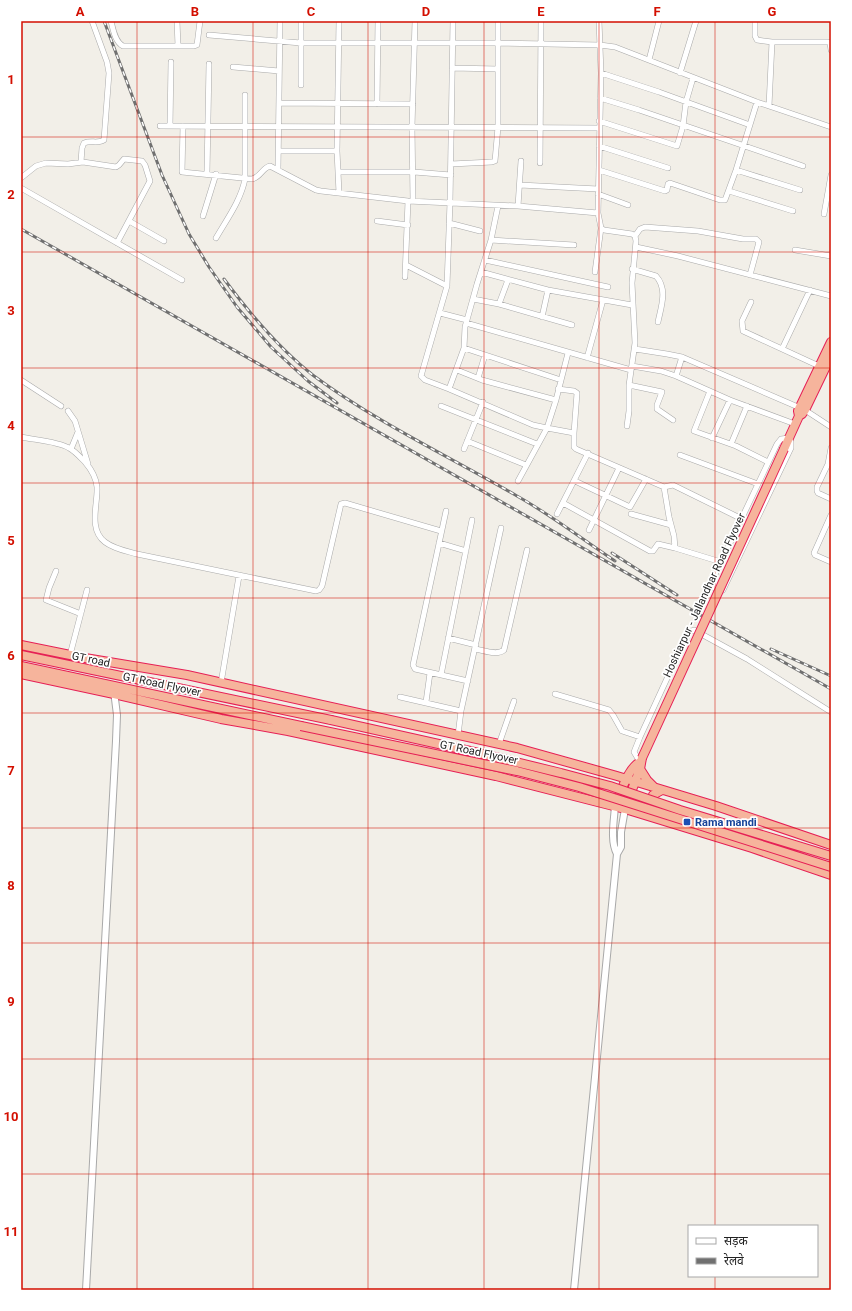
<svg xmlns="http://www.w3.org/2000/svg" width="852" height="1311" font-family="Roboto,'Noto Sans Devanagari',sans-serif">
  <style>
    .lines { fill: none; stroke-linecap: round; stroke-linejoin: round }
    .minor-casing { stroke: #a9a9a9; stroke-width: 6 }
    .tertiary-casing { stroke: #a9a9a9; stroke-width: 8 }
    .trunk-casing { stroke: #e61f55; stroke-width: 10 }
    .minor { stroke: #fff; stroke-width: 5 }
    .tertiary { stroke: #fff; stroke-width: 6 }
    .trunk { stroke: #f6b49c; stroke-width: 8 }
    .rail-casing { stroke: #707070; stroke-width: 3 }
    .rail { stroke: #fff; stroke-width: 1.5; stroke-dasharray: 4.5; stroke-linecap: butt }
    .trunk-bridge-casing { stroke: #e61f55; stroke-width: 10; stroke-linecap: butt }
    .trunk-bridge { stroke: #f6b49c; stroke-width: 8 }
    .grid { fill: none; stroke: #d30f00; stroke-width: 1; stroke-opacity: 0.55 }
    .transit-dot { fill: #1a4fb4; stroke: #fff; stroke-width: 1.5 }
    .labels { text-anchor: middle; stroke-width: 3.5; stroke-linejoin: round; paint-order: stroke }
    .street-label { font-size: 11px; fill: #222; stroke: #fff }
    .transit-label { font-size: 11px; font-weight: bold; fill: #164399; stroke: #fff; text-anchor: start }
    .neatline { fill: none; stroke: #d30f00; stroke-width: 1.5 }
    .grid-label { font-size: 13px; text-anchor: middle; font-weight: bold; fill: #d30f00 }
  </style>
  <rect width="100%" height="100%" fill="#f2efe8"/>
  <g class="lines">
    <defs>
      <path id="minor" d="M111 21C113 29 115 42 123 46H194L197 45 200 21
        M177 21 178 46
        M453 21 450 202 447 286 421 376 425 380 449 389 464 348 465 327 477 284 491 240 498 206
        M599 21 601 73 598 213 601 228 604 230 632 234 635 236 636 241 632 283 635 343 629 385V411L627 426
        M755 21V36L757 40 772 42H828L830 43 831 50
        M209 35 301 43H498L600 45 615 47 757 102 831 127
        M649 60 659 21
        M233 67 279 71
        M452 68 498 69
        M601 73 659 92 750 125
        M680 73 696 21
        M301 85V21
        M600 98 639 110 803 166
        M279 103 413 104
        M377 104 378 21
        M769 106 772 42
        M599 121 677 146 683 126 686 102 693 78
        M160 126 599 128
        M170 126 171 62
        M183 126 182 172 252 179C261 177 262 168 270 166L316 190 321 191 408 201 518 206 598 213
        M599 146 668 168
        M279 151H337
        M81 162 82 148 84 143C91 140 98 144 104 140L109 73 107 62 92 21
        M540 163 541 21
        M451 164 492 162 495 161 498 127V21
        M278 169 280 21
        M599 170 665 191 667 190 668 184 670 183 720 200H725L736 170 757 102
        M736 170 800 190
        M338 172H414L451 175
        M207 173 209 64
        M21 178 36 166 46 163 68 164 83 162 116 167 119 165 124 159 142 161 145 165 150 181 117 243
        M520 185 598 189
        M21 188 182 280
        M729 191 793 211
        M339 193 337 151 339 21
        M598 194 628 205
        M413 201 412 127 415 21
        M518 206 521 161
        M824 214 831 175
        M203 216 216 174
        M129 221 164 241
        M377 221 408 225
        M449 223 480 231
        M635 236 640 229 645 227 698 231 743 239H756L759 242 750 275
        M216 238C227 219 241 200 245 179V95
        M491 240 574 245
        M636 247 678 256 831 296
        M795 250 831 256
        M485 260 608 287
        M406 265 447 286
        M632 269 656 276C668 289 661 307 658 322
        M481 272 548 290 632 305
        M595 272 601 228
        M405 277 408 201
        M473 299 499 304 508 280
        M751 302 742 321 743 331 819 366
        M499 304 572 325
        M440 313 467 320
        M542 317 548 290
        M466 323 631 370
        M464 348 561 380
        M635 349 667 354 682 357 805 410 831 427
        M782 349 810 290
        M587 358 603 300
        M632 366 661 371 676 376 730 400 795 424
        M457 370 482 380 556 400
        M676 376 682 357
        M478 378 485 355
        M21 380 61 406
        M629 385 662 392 657 405V409L673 420
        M449 389 533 425 547 428 556 400 568 353
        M710 391 694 431 736 446 768 462
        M441 406 537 444
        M68 411 75 421 88 464
        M574 433V447L576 449 664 487 669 517 674 536 675 548 721 562
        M21 437C35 440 57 441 69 448 75 451 80 457 85 462 91 469 96 477 97 487 98 504 88 529 105 542 114 549 126 551 137 554L316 591 319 590 322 586 341 504 345 503 441 531
        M712 438 730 400
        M789 438 791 442V448L723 590 721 591 711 586V583L777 444 781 439Z
        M467 441 526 465
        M731 444 747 406
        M831 448 828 464 817 487V491L818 493 831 499
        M71 449 78 432
        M464 449 483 402
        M680 455 758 484
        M518 481 547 428 574 433 577 393 574 391 558 389
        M575 481 630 507 646 479
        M664 487 673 485 677 487 742 519
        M563 503 650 551H653L658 544 675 548
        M446 511 413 665 415 669 468 681
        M557 514 588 453
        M631 514 671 525
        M831 515 814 553 815 555 831 562
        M589 530 619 468
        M439 543 466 551
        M56 571 49 588 46 600 81 614
        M448 638 476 645
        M475 649C483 650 497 656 504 650L527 550
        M70 655 87 590
        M441 675 472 520
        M221 683 239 576
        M555 694 609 710 613 715 622 731 640 737 688 633 691 631 694 630 747 659 831 712
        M400 697 461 711
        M426 702 430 673
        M458 735 461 711 501 528
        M640 737 634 752 640 762
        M499 744 514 701"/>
      <path id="tertiary" d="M615 806C614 821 610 841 617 854
        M86 1290 116 741 117 715 114 691
        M574 1290 617 854 621 847V832L625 809"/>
      <path id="trunk" d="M799 416 802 414 805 410 831 356
        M784 449 799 416 798 411 831 342
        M21 645 85 658 187 675 517 748 617 776 716 806 831 845
        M21 655 331 720
        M21 666 301 726
        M21 674 114 694 221 719 288 731 496 776 625 809 752 848 831 875
        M640 769 647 780 654 787
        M616 804C621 792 628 768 640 762
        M625 808 640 769 642 758
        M652 815 649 805 653 795 662 790"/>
    </defs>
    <use href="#minor" class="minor-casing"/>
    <use href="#tertiary" class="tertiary-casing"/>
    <use href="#trunk" class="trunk-casing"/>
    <use href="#minor" class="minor"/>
    <use href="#tertiary" class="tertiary"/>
    <use href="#trunk" class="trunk"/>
    <defs>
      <path id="rail" d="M104 21 162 175 189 234 209 267 237 307 271 347 308 381 337 403
        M21 229 831 689
        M224 279C250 314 279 349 314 376 376 422 450 457 517 496 551 515 582 539 615 561
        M612 553 677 595
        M771 649 831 676"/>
    </defs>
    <use href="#rail" class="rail-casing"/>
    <use href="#rail" class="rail"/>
    <defs>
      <path id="trunk-bridge" d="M331 720 470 751 561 773 610 786 680 810 831 856
        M301 726 517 771 579 787 831 867
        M642 758 784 449"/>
    </defs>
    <use href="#trunk-bridge" class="trunk-bridge-casing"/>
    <use href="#trunk-bridge" class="trunk-bridge"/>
  </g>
  <path class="grid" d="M137 21V1290M253 21V1290M368 21V1290M484 21V1290M599 21V1290M715 21V1226M21 137H831M21 252H831M21 368H831M21 483H831M21 598H831M21 713H831M21 828H831M21 943H831M21 1059H831M21 1174H831M715 1276V1290"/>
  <rect class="transit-dot" x="683" y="818" width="8" height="8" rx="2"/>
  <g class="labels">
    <g class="street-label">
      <text transform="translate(704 595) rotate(-65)" y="4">Hoshiarpur - Jallandhar Road Flyover</text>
      <text transform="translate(91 659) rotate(12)" y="4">GT road</text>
      <text transform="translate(162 684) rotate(12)" y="4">GT Road Flyover</text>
      <text transform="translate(479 752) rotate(12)" y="4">GT Road Flyover</text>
    </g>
    <g class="transit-label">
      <text x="695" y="826">Rama mandi</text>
    </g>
  </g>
  <rect width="852" height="1311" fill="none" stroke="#ffffff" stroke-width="44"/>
  <rect x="688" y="1225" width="130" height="52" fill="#ffffff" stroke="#a7a7a7"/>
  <rect x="696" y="1238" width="20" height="6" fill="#ffffff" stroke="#a7a7a7"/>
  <text x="724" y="1245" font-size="12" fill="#222222">सड़क</text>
  <rect x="696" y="1258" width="20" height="6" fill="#707070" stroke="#a7a7a7"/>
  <text x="724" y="1265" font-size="12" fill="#222222">रेलवे</text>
  <rect x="22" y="22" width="808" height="1267" class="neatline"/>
  <g class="grid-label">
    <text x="80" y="16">A</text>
    <text x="195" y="16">B</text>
    <text x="311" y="16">C</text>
    <text x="426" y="16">D</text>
    <text x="541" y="16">E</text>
    <text x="657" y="16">F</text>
    <text x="772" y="16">G</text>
    <text x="11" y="84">1</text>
    <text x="11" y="199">2</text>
    <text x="11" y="315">3</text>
    <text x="11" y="430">4</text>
    <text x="11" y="545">5</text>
    <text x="11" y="660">6</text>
    <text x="11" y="775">7</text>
    <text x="11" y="890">8</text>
    <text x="11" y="1006">9</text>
    <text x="11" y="1121">10</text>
    <text x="11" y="1236">11</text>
  </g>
</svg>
